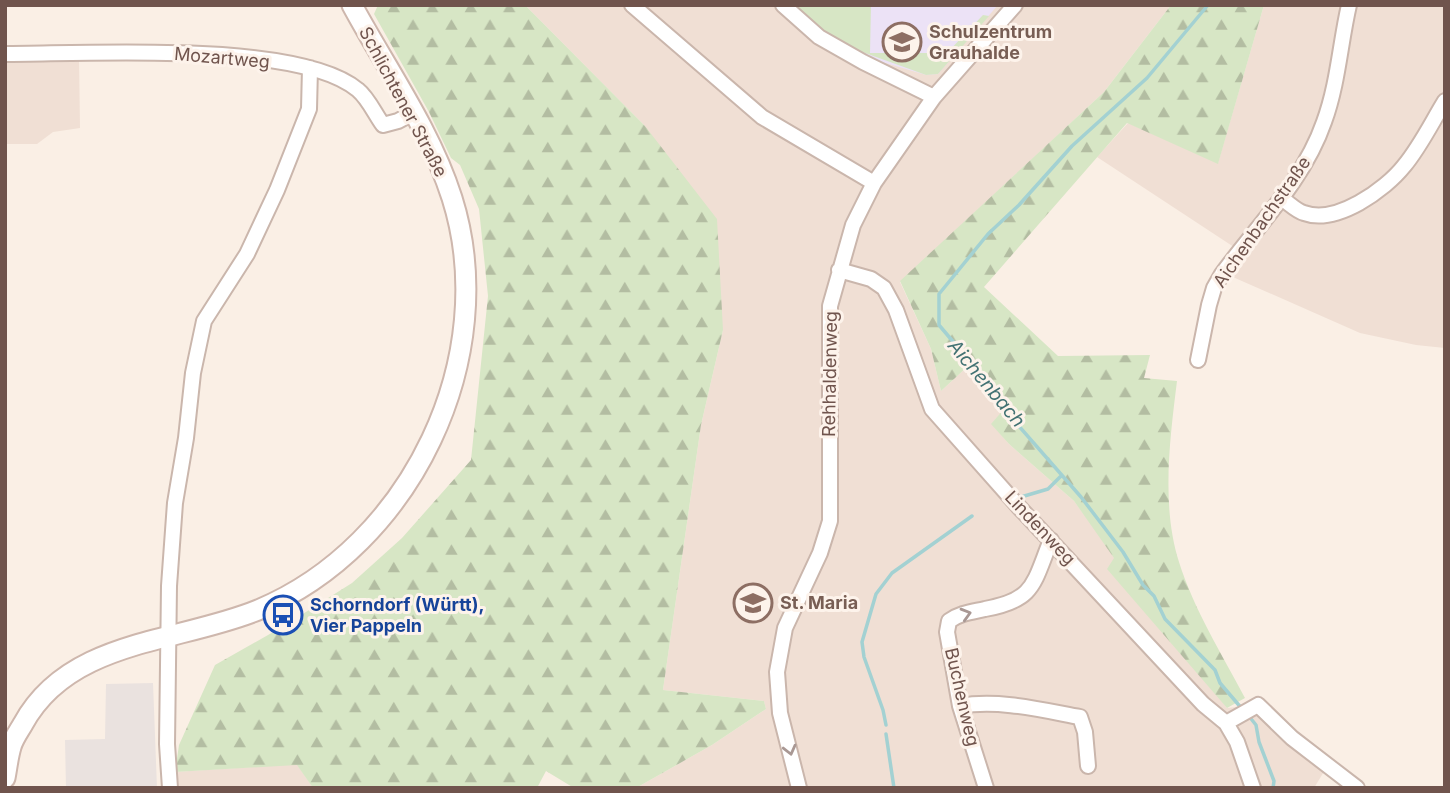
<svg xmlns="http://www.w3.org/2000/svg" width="1450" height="793" font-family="Inter,sans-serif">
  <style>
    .residential { fill: #f0dfd4 }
    .industrial { fill: #eae2df }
    .education { fill: #ece2f6 }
    .green { fill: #d7e6c5 }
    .forest { fill: url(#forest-firs) }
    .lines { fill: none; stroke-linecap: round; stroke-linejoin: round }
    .stream { stroke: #a3d1d2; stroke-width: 3.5 }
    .minor-casing { stroke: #cab6ac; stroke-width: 18 }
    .secondary-casing { stroke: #ceb7ad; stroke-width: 23 }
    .minor { stroke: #fff; stroke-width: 14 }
    .secondary { stroke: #fff; stroke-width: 19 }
    .oneway { stroke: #a99894 }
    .labels { text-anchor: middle; stroke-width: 6; stroke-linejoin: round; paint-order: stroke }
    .education-label { font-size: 18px; font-weight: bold; fill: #785e54; stroke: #fdf3eb; text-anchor: start }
    .street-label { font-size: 18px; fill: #70544d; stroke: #fdf3eb }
    .transit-label { font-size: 18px; font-weight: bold; fill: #164399; stroke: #fdf3eb; text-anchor: start }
    .water-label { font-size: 19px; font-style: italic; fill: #427273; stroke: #fdf3eb }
  </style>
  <defs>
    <pattern id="forest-firs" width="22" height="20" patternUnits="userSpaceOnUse" patternTransform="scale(1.75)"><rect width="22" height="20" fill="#d7e6c5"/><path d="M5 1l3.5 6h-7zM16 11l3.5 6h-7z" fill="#b3bda2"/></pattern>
  </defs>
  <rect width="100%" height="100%" fill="#faefe5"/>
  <path class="residential" d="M525 5H1171L1104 92 900 282 931 349 941 391 967 367 1006 408 992 424 1009 444 1074 501 1227 708 1258 705 1328 765 1314 788H636L712 745 766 709 764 701 663 690 701 425 723 330 645 126Z
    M1264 5H1445V348L1416 345 1360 333 1226 274 1243 253 1097 157 1128 123 1218 163Z
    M79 57 80 128 53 132 37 144H5V59Z
    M297 764 313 788H176L175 772Z"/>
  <path class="industrial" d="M153 683 157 788H66L65 740 105 739 106 684Z"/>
  <path class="education" d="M792 5H998L938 74 926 75 862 56 833 39 801 15Z"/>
  <path class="green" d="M794 5H871L870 53H947L983 15 989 16 938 74 926 75 843 45 813 24Z"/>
  <path class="forest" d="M378 5H525L645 126 717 219 723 330 701 425 663 690 764 701 766 709 712 745 636 788H574L546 771 537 788H313L297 765 175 772 179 745 215 665 282 627 352 583 402 538 471 460 488 296 479 209 460 165 451 158 429 112 374 14Z
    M1171 5H1264L1218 164 1127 123 984 287 1058 356 1150 355 1144 378 1177 381C1170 438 1161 506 1179 562 1194 610 1222 654 1245 698L1227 708 1107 569 1114 558 1074 501 1009 444 991 424 1005 408 967 367 941 391 931 349 900 281 1104 92Z"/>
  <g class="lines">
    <path class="stream" d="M1208 5 1147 78 1072 146 1019 205 988 234 939 294V325L1010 409 1017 424 1081 497 1123 552 1143 585 1154 596 1165 619 1215 670 1220 683 1243 710
      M1021 497 1048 489 1061 476
      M1248 715 1256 725 1259 742 1274 781 1273 788
      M886 725 883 710 864 657 862 642 876 594 892 573 972 516
      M886 734 894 788"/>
    <defs>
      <path id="minor" d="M632 5 762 117 874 183
        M783 5 819 37 863 62 934 97
        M5 54C85 54 299 40 358 90 368 98 375 114 383 125L398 121 413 113
        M1281 198C1288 202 1296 211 1304 213 1336 225 1385 190 1404 166 1420 147 1432 122 1445 101
        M839 270 871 279 884 288 896 310 932 409 1018 506 1203 704 1226 723 1237 742 1253 788
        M1198 360 1209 305 1214 288 1222 274C1258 225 1304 180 1324 122 1338 84 1340 44 1349 5
        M960 706C998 699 1042 710 1080 717L1085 732 1088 766
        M1226 723 1258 705 1292 738 1357 788
        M170 788 167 744 169 586 175 503 186 438 193 373 204 321 247 254 277 190 309 109 310 68
        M799 788 780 713 777 672 785 628 820 553 830 521V306L853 225 874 183 934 97 1015 5
        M986 788 960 706 947 632 949 621C960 613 972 612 985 609 1035 600 1033 584 1051 540"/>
      <path id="secondary" d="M5 778C7 768 8 757 11 747 13 739 19 731 23 724 69 639 178 643 258 610 412 546 502 356 452 198 430 129 386 68 352 5"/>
    </defs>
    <use href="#minor" class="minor-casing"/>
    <use href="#secondary" class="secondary-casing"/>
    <use href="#minor" class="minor"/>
    <use href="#secondary" class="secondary"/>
  </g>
  <defs><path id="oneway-chevron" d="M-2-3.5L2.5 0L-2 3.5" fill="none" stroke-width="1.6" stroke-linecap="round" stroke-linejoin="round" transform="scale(1.75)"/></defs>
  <g class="oneway">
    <use href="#oneway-chevron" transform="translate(966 614) rotate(-16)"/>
    <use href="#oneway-chevron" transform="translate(790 750) rotate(76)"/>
  </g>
  <defs>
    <symbol id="school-ring" viewBox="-11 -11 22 22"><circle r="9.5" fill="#fdf3eb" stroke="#8d6e63" stroke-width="1.5"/><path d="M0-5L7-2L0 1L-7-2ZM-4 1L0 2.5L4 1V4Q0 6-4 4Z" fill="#8d6e63"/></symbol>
    <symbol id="bus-ring" viewBox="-11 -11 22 22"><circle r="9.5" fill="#fdf3eb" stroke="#1a4fb4" stroke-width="1.5"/><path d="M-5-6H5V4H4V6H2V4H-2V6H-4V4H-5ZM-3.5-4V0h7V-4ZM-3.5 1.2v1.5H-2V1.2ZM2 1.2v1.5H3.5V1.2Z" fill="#1a4fb4"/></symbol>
  </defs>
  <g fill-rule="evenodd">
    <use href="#school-ring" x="880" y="20" width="44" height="44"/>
    <use href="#school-ring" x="731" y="581" width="44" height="44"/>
    <use href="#bus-ring" x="261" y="593" width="44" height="44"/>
  </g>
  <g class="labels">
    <g class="education-label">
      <text x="929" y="38">Schulzentrum<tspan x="929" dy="21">Grauhalde</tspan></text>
      <text x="780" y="609">St. Maria</text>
    </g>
    <g class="street-label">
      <text transform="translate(222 58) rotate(5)" y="6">Mozartweg</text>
      <text transform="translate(403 102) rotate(62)" y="6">Schlichtener Straße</text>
      <text transform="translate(1262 222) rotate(-55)" y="6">Aichenbachstraße</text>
      <text transform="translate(830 374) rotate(-89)" y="6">Rehhaldenweg</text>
      <text transform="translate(1040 528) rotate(47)" y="6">Lindenweg</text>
      <text transform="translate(962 697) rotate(77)" y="6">Buchenweg</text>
    </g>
    <g class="transit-label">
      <text x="310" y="611">Schorndorf (Württ),<tspan x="310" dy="21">Vier Pappeln</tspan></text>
    </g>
    <g class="water-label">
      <text transform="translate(987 383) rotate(50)" y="7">Aichenbach</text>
    </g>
  </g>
  <rect width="1450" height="793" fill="none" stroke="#70544d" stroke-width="14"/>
</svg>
